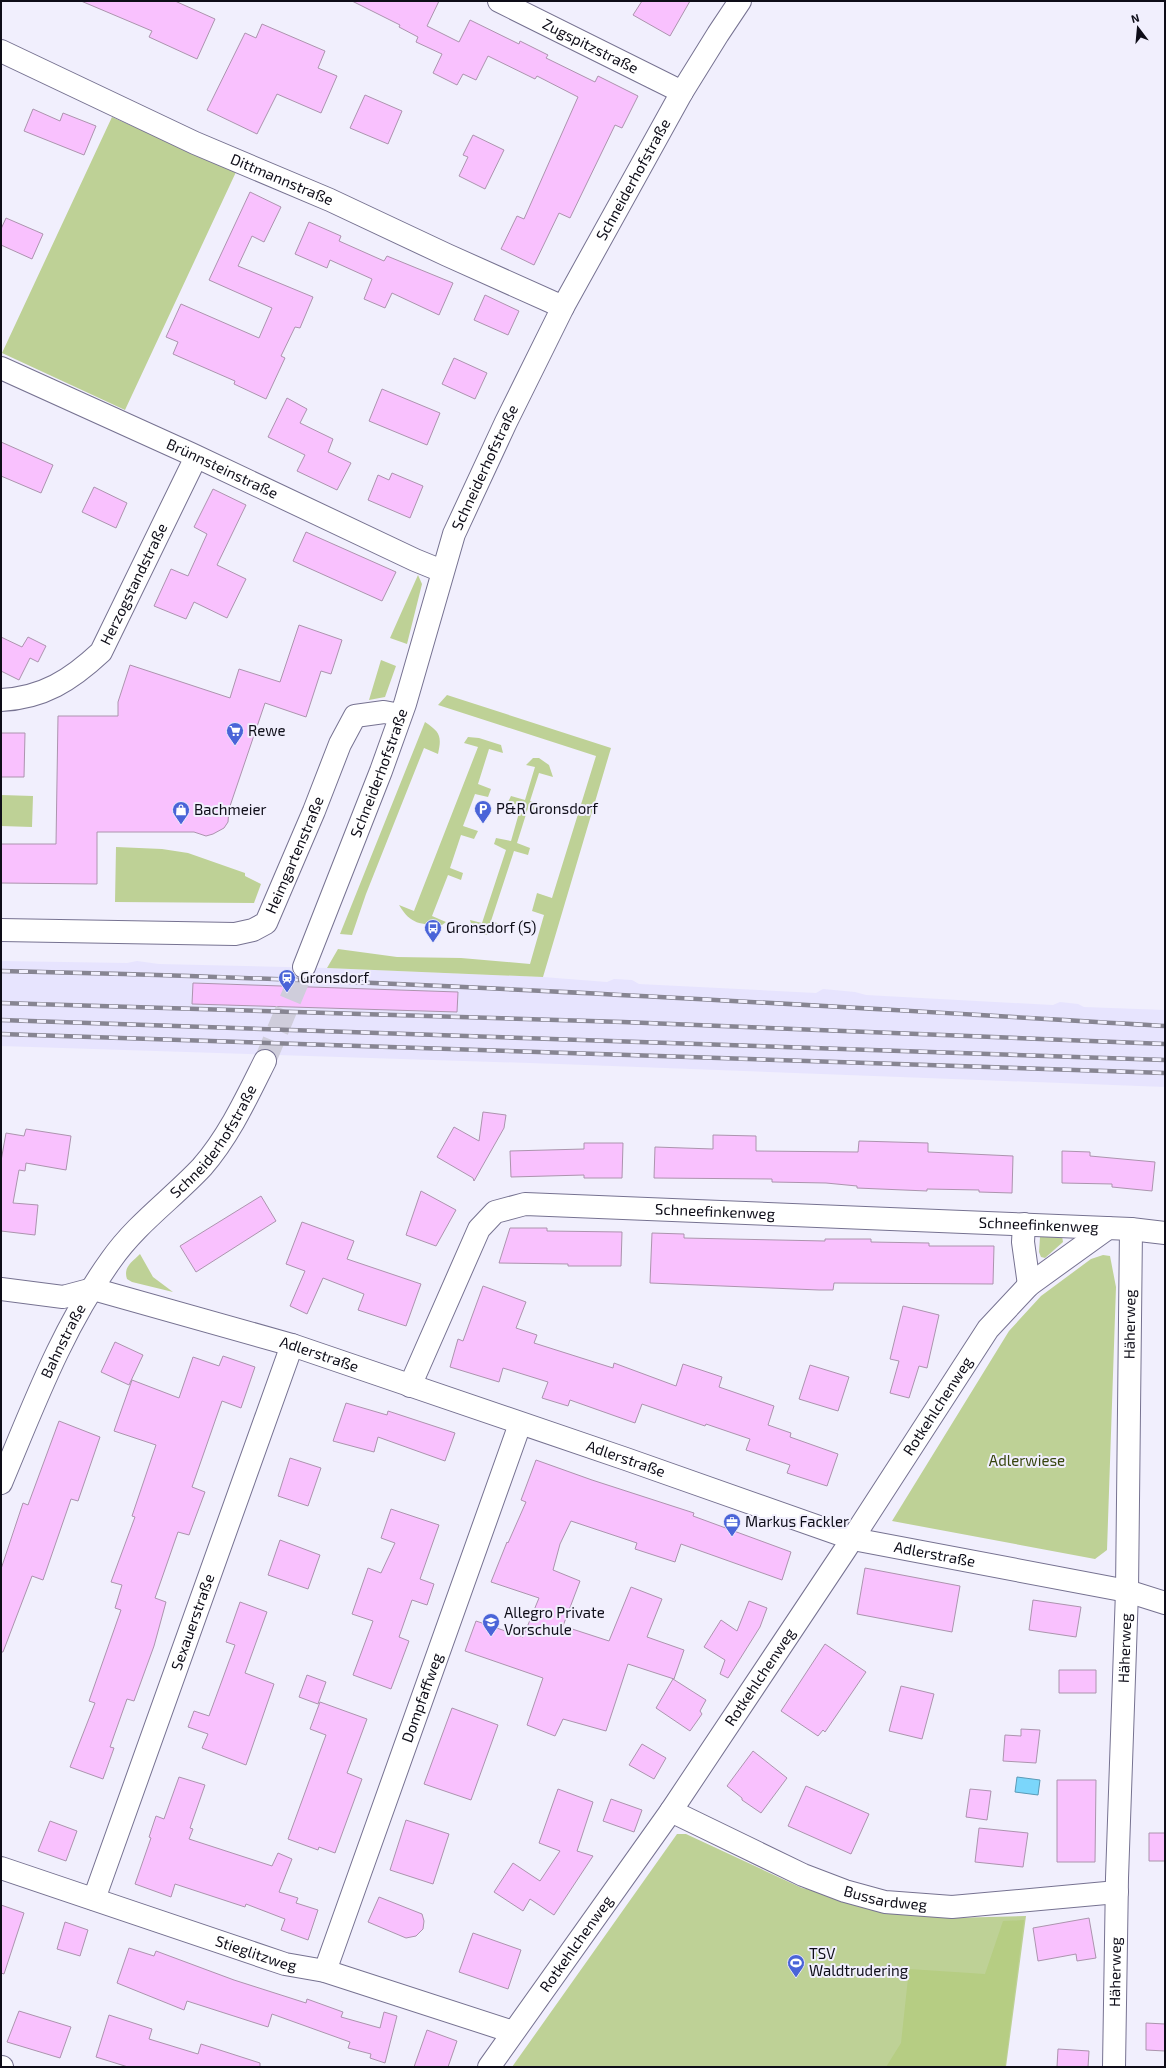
<svg xmlns="http://www.w3.org/2000/svg" width="1166" height="2068" font-family="'Exo 2',sans-serif">
  <style>
    .built { fill: #e7e4fe }
    .green { fill: #bed196 }
    .forest { fill: #b6cd83 }
    .water { fill: #7bd6fb; stroke: #5a9ab7 }
    .building { fill: #f9c1fe; stroke: #ac94ae }
    .lines { fill: none; stroke-linecap: round; stroke-linejoin: round }
    .tertiary-tunnel { stroke: #cfcddb; stroke-width: 22; stroke-dasharray: 22 11; stroke-linecap: butt }
    .minor-casing { stroke: #767291; stroke-width: 24 }
    .tertiary-casing { stroke: #767291; stroke-width: 24 }
    .minor { stroke: #fff; stroke-width: 22 }
    .tertiary { stroke: #fff; stroke-width: 22 }
    .rail-casing { stroke: #878592; stroke-width: 4.5 }
    .rail { stroke: #f1effd; stroke-width: 3; stroke-dasharray: 9; stroke-linecap: butt }
    .labels { text-anchor: middle; stroke-width: 4; stroke-linejoin: round; paint-order: stroke }
    .street-label { font-size: 15px; fill: #0e0d18; stroke: #f1effd }
    .poi-label { font-size: 15px; fill: #0e0d18; stroke: #f1effd; text-anchor: start }
    .park-label { font-size: 15px; fill: #36440d; stroke: #f1effd }
  </style>
  <rect width="100%" height="100%" fill="#f1effd"/>
  <path class="built" d="M1 961 127 963 137 961 159 964 327 968 543 977 607 982 614 979 632 980 639 984 816 993 823 989 855 992 866 995 1053 1005 1060 1002 1078 1004 1084 1007 1165 1010V1087L559 1064 1 1046Z"/>
  <path class="green" d="M112 117 236 172 125 410 2 353Z
    M418 575 422 584 407 644 390 638Z
    M381 660 396 666 385 697 369 700Z
    M447 695 611 748 543 977 327 968 338 949 397 957 461 958 530 964 544 915 532 911 537 893 552 898 596 756 438 705Z
    M425 722C440 732 442 736 438 754L424 748 366 894 352 935 340 934Z
    M468 737 479 738 501 745 503 753 489 749 478 784 491 789 488 797 475 794 463 826 478 831 474 839 461 835 450 868 463 873 461 880 448 875 432 916 446 922 442 925C420 924 411 925 399 905L414 911 478 747 464 743Z
    M533 758H539L549 765 553 777 539 773 530 801 544 805 542 812 528 808 517 843 530 848 528 855 514 851 491 921 503 925 486 935 473 930 470 920 482 923 506 850 494 844 496 838 511 841 521 806 508 802 511 796 525 800 535 767 526 765Z
    M1 795 33 796 32 827 1 826Z
    M116 847 162 849 188 853 245 873V876L261 884 254 903 115 902Z
    M1045 1234 1062 1236 1063 1242 1045 1258 1041 1257 1039 1252 1040 1237Z
    M140 1254 153 1277 173 1292 132 1282 127 1279C123 1267 132 1262 140 1254Z
    M1103 1255 1110 1256 1116 1287 1107 1550 1095 1559 892 1521 1009 1331 1041 1296 1091 1259Z
    M677 1834H686L802 1888 950 1918 1026 1916 1006 2067H512Z"/>
  <path class="forest" d="M1024 1920 1005 2067H886L901 2043 909 1969 985 1974 1003 1921Z"/>
  <path class="water" d="M1017 1777 1040 1780 1038 1795 1015 1792Z"/>
  <path class="building" d="M81 1H175L215 19 197 59 149 37 152 31Z
    M352 1H439L427 26 459 42 470 20 519 44 520 41 548 55 546 58 595 82 598 76 638 96 622 128 615 125 570 218 559 213 534 265 501 249 517 216 524 219 578 97 537 76 535 79 488 56 476 80 463 74 457 85 433 73 442 54 416 42 418 37 399 27 400 25Z
    M642 1H690L670 36 633 15Z
    M262 24 325 51 318 68 337 76 321 113 277 94 257 134 207 110 245 33 256 38Z
    M365 95 402 111 388 144 350 128Z
    M33 109 60 121 63 113 96 126 84 155 24 131Z
    M473 135 504 150 485 189 459 176 468 157 463 155Z
    M250 192 281 207 264 242 252 236 238 266 313 297 300 328 295 327 281 356 285 358 266 399 234 384 235 381 173 354 178 342 166 337 181 304 259 338 272 308 209 280Z
    M6 218 43 234 32 259 1 245V229Z
    M309 222 341 236 339 241 384 261 387 256 453 283 439 315 392 293 385 308 364 299 372 279 330 260 327 268 295 254Z
    M485 295 519 311 508 335 474 320Z
    M454 358 487 373 475 399 442 384Z
    M382 389 440 413 427 445 369 421Z
    M287 398 307 409 300 423 333 439 328 452 351 463 337 490 297 471 305 455 268 437Z
    M1 442 53 465 41 493 1 476Z
    M392 473 423 486 410 518 368 500 378 475 389 480Z
    M94 487 127 503 116 528 82 512Z
    M213 489 246 505 217 565 246 579 227 618 194 602 186 619 154 606 171 569 188 576 207 534 194 527Z
    M306 532 396 572 382 601 293 561Z
    M299 625 342 640 331 674 321 671 306 717 265 703 229 809 228 822 224 828 213 834 206 836 194 832H97V884L1 883V844H56L58 716H118V702L130 665 230 698 239 669 280 682Z
    M1 637 22 647 28 637 46 646 38 662 30 658 19 680 1 671Z
    M1 733H25L24 777H1Z
    M193 983 458 992 457 1012 192 1004Z
    M483 1112 506 1115 504 1128 474 1181 473 1178 437 1157 454 1127 479 1141Z
    M26 1129 71 1136 66 1170 26 1163 25 1171 19 1170 13 1203 38 1205 35 1235 1 1231V1161L6 1133 24 1136Z
    M713 1135 756 1136V1151L858 1152 859 1141 928 1143V1152L1013 1156 1012 1193 979 1192V1190L927 1189V1191L857 1188V1186L826 1183 772 1182V1179L654 1178 655 1147 713 1149Z
    M584 1143H623L622 1178H584V1175L511 1177 510 1151 584 1149Z
    M1062 1151 1090 1152V1156L1155 1162 1152 1191 1112 1187V1184L1062 1183Z
    M421 1191 456 1210 436 1246 406 1235Z
    M261 1196 276 1221 196 1272 180 1246Z
    M302 1222 354 1241 347 1259 421 1284 406 1326 358 1310 364 1294 323 1278 307 1314 290 1306 305 1271 286 1264Z
    M510 1228H547V1231L622 1232 621 1266H568V1264L499 1263Z
    M652 1233 684 1234V1238L825 1241V1239H871V1242L929 1243V1246H994L993 1284 834 1283 833 1290H819L650 1283Z
    M483 1286 526 1302 516 1328 537 1335 534 1343 613 1368 614 1363 676 1386 683 1364 722 1377 719 1387 774 1406 768 1425 791 1433 790 1437 838 1454 827 1486 787 1473 790 1465 746 1450 750 1439 706 1424 705 1426 642 1404 635 1423 570 1400 568 1406 542 1398 548 1382 503 1368 499 1382 450 1367 458 1339 463 1341Z
    M903 1306 939 1315 927 1368 919 1366 909 1398 890 1393 899 1361 890 1359Z
    M115 1342 143 1355 129 1385 101 1372Z
    M223 1356 255 1367 241 1408 222 1401 192 1487 205 1492 189 1535 178 1532 155 1598 166 1602 154 1646 134 1701 127 1699 110 1747 114 1748 103 1779 70 1767 95 1703 89 1701 121 1610 115 1608 122 1585 111 1582 135 1517 132 1516 156 1445 114 1431 132 1380 179 1398 193 1357 219 1366Z
    M810 1365 849 1377 838 1411 799 1399Z
    M346 1403 387 1415 388 1411 455 1433 445 1461 378 1437 374 1452 333 1441Z
    M59 1421 100 1437 78 1501 71 1499 43 1580 32 1576 3 1652H1V1569L23 1503 28 1505Z
    M290 1458 321 1468 308 1506 278 1496Z
    M536 1460 592 1480 694 1513 693 1516 791 1552 782 1580 681 1544 675 1562 635 1549 637 1543 571 1521 560 1544 553 1570 580 1581 563 1626 609 1641 631 1587 662 1599 647 1637 684 1650 674 1679 628 1664 606 1731 563 1719 555 1736 527 1725 543 1678 465 1651 476 1621 523 1637 539 1598 491 1582 507 1542 508 1543 526 1502 521 1500Z
    M391 1509 439 1525 420 1579 434 1584 427 1605 412 1600 399 1637 409 1641 391 1689 353 1675 373 1621 352 1614 368 1568 381 1573 395 1543 381 1538Z
    M280 1540 320 1555 308 1589 268 1575Z
    M865 1568 960 1586 952 1632 857 1614Z
    M1033 1600 1081 1607 1076 1637 1029 1630Z
    M749 1601 767 1608 760 1627 728 1678 720 1674 725 1660 704 1647 721 1620 737 1631Z
    M240 1602 267 1612 245 1673 274 1684 246 1765 202 1748 208 1734 188 1727 194 1711 209 1716 235 1645 226 1642Z
    M825 1644 866 1672 825 1732 823 1730 818 1736 781 1711Z
    M1059 1670H1096V1693H1059Z
    M307 1675 326 1682 318 1704 299 1697Z
    M673 1679 706 1700 700 1711 702 1714 690 1731 656 1708Z
    M901 1686 934 1694 922 1739 889 1731Z
    M320 1702 367 1719 347 1773 362 1779 335 1853 319 1847 318 1850 288 1839 326 1735 310 1729Z
    M452 1708 498 1725 471 1800 424 1784Z
    M1021 1729 1040 1730 1036 1763 1003 1761 1005 1735 1021 1736Z
    M642 1744 666 1758 654 1779 629 1765Z
    M753 1751 787 1778 761 1813 742 1800V1798L727 1786Z
    M179 1777 205 1785 190 1828 193 1829 189 1839 272 1866 278 1853 292 1859 279 1892 298 1898 296 1903 318 1910 308 1940 281 1930 285 1919 246 1904 245 1907 175 1884 171 1897 135 1884 151 1838 149 1837 156 1816 164 1819Z
    M1057 1780H1096L1095 1862H1057Z
    M806 1786 869 1814 851 1854 788 1826Z
    M558 1789 593 1802 577 1851 593 1856 554 1915 530 1899 523 1911 494 1892 513 1863 540 1881 560 1851 539 1843Z
    M970 1789 991 1791 987 1820 966 1817Z
    M611 1799 642 1810 634 1832 603 1821Z
    M406 1820 449 1834 433 1884 390 1870Z
    M50 1821 77 1831 66 1861 38 1851Z
    M979 1828 1028 1833 1023 1867 975 1862Z
    M1149 1833H1165V1861H1149Z
    M379 1897 422 1914 424 1921 423 1929 416 1936 406 1938 368 1922Z
    M1 1905 24 1913 4 1974 1 1973Z
    M1089 1918 1096 1958 1077 1961 1076 1954 1038 1961 1033 1928Z
    M65 1922 88 1930 80 1956 57 1949Z
    M473 1933 521 1950 508 1989 459 1972Z
    M129 1948 154 1956 156 1951 234 1980 306 2003 307 1999 343 2012 341 2017 380 2028 384 2012 397 2016 385 2063 370 2058 371 2054 348 2048 350 2042 272 2014 268 2027 187 2001 184 2010 117 1983Z
    M19 2011 71 2027 60 2058 7 2042Z
    M109 2015 152 2029 149 2039 198 2054 201 2044 260 2063V2067H128L96 2057Z
    M1146 2023 1165 2024V2051L1146 2050Z
    M427 2030 457 2041 448 2067H414Z
    M1058 2049 1089 2051 1088 2067H1057Z"/>
  <g class="lines">
    <path class="tertiary-tunnel" d="M265 1061 304 967"/>
    <defs>
      <g id="minor">
        <path id="s1" d="M499 1 682 92"/>
        <path id="s2" d="M1 51 195 143 330 200 447 255 563 307"/>
        <path id="s3" d="M1 368 191 454 415 560 442 571"/>
        <path id="s4" d="M1 700C43 698 71 680 101 652L196 457"/>
        <path id="s5" d="M1 930 235 934 253 930 266 923 314 811 340 744 355 716 384 712 400 715"/>
        <path d="M1024 1224 1023 1242 1029 1285"/>
        <path id="s6" d="M1 1289 63 1297 93 1289 292 1345 626 1459 853 1539 1127 1591 1165 1603"/>
        <path id="s7" d="M410 1386 479 1229 495 1212 525 1204 1131 1229 1165 1233"/>
        <path id="s8" d="M671 1811 803 1875 845 1891 885 1902 952 1907 1117 1892"/>
        <path id="s9" d="M1 1868 285 1964 325 1971 513 2032"/>
        <path id="s10" d="M94 1899 292 1345"/>
        <path id="s11" d="M325 1971 520 1424"/>
        <path d="M1 2067H2"/>
        <path id="s12" d="M489 2067 671 1811 845 1550 988 1329 1029 1285 1108 1228"/>
        <path id="s13" d="M1114 2067 1117 1878 1127 1591 1131 1229"/>
      </g>
      <g id="tertiary">
        <path id="s14" d="M304 967 381 771 405 704 454 534 506 422 563 307 682 92 718 34 740 1"/>
        <path id="s15" d="M1 1483C33 1407 62 1328 111 1260 136 1224 172 1199 202 1167 229 1136 247 1097 265 1061"/>
      </g>
    </defs>
    <use href="#minor" class="minor-casing"/>
    <use href="#tertiary" class="tertiary-casing"/>
    <use href="#minor" class="minor"/>
    <use href="#tertiary" class="tertiary"/>
    <defs>
      <path id="rail" d="M1 971C389 979 777 1003 1165 1026
        M1 1003 623 1022 1165 1044
        M1 1020 1165 1060
        M1 1034 1165 1073"/>
    </defs>
    <use href="#rail" class="rail-casing"/>
    <use href="#rail" class="rail"/>
  </g>
  <defs>
    <symbol id="supermarket-pin" viewBox="-11 -11 22 30"><path d="M0 17L-7.5 6A9.5 9.5 0 1 1 7.5 6Z" fill="#4a64d8" stroke="#f1effd"/><path d="M-6-5.5h2.5l.6 2H6L4.5 2H-2.5L-4.4-4H-6ZM-1.5 3.2a1.3 1.3 0 1 0 .1 0ZM3 3.2a1.3 1.3 0 1 0 .1 0Z" fill="#fff"/></symbol>
    <symbol id="parking-pin" viewBox="-11 -11 22 30"><path d="M0 17L-7.5 6A9.5 9.5 0 1 1 7.5 6Z" fill="#4a64d8" stroke="#f1effd"/><path d="M-3.5-5.5H1a3.5 3.5 0 0 1 0 7H-1V5.5H-3.5ZM-1-3.4V-.6H.8a1.4 1.4 0 0 0 0-2.8Z" fill="#fff"/></symbol>
    <symbol id="shop-pin" viewBox="-11 -11 22 30"><path d="M0 17L-7.5 6A9.5 9.5 0 1 1 7.5 6Z" fill="#4a64d8" stroke="#f1effd"/><path d="M-5-2.5h2.3a2.7 3.5 0 0 1 5.4 0H5L5.5 6h-11ZM-1.5-2.5h3a1.5 2.3 0 0 0-3 0Z" fill="#fff"/></symbol>
    <symbol id="bus-pin" viewBox="-11 -11 22 30"><path d="M0 17L-7.5 6A9.5 9.5 0 1 1 7.5 6Z" fill="#4a64d8" stroke="#f1effd"/><path d="M-5-6H5V4H4V6H2V4H-2V6H-4V4H-5ZM-3.5-4V0h7V-4ZM-3.5 1.2v1.5H-2V1.2ZM2 1.2v1.5H3.5V1.2Z" fill="#fff"/></symbol>
    <symbol id="station-pin" viewBox="-11 -11 22 30"><path d="M0 17L-7.5 6A9.5 9.5 0 1 1 7.5 6Z" fill="#4a64d8" stroke="#f1effd"/><path d="M-3-6H3Q5-6 5-4V2Q5 4 3 4L4.5 6H3L1.5 4h-3L-3 6H-4.5L-3 4Q-5 4-5 2V-4Q-5-6-3-6ZM-3.5-4v3h7v-3ZM-3.5 1v1.5H-2V1ZM2 1v1.5H3.5V1Z" fill="#fff"/></symbol>
    <symbol id="office-pin" viewBox="-11 -11 22 30"><path d="M0 17L-7.5 6A9.5 9.5 0 1 1 7.5 6Z" fill="#4a64d8" stroke="#f1effd"/><path d="M-6-3h4V-5.5h4V-3h4V5H-6ZM-1-4.5V-3h2v-1.5ZM-6 0V1H6V0Z" fill="#fff"/></symbol>
    <symbol id="school-pin" viewBox="-11 -11 22 30"><path d="M0 17L-7.5 6A9.5 9.5 0 1 1 7.5 6Z" fill="#4a64d8" stroke="#f1effd"/><path d="M0-5L7-2L0 1L-7-2ZM-4 1L0 2.5L4 1V4Q0 6-4 4Z" fill="#fff"/></symbol>
    <symbol id="stadium-pin" viewBox="-11 -11 22 30"><path d="M0 17L-7.5 6A9.5 9.5 0 1 1 7.5 6Z" fill="#4a64d8" stroke="#f1effd"/><path d="M0-5a6.5 5 0 1 0 0 10a6.5 5 0 1 0 0-10ZM-3.5-1.8h7v3.6h-7Z" fill="#fff"/></symbol>
  </defs>
  <g fill-rule="evenodd">
    <use href="#supermarket-pin" x="225" y="721" width="20" height="27"/>
    <use href="#parking-pin" x="473" y="799" width="20" height="27"/>
    <use href="#shop-pin" x="171" y="800" width="20" height="27"/>
    <use href="#bus-pin" x="423" y="918" width="20" height="27"/>
    <use href="#station-pin" x="277" y="968" width="20" height="27"/>
    <use href="#office-pin" x="722" y="1512" width="20" height="27"/>
    <use href="#school-pin" x="481" y="1612" width="20" height="27"/>
    <use href="#stadium-pin" x="786" y="1953" width="20" height="27"/>
  </g>
  <g class="labels">
    <g class="street-label">
      <text dy="5" stroke="none"><textPath href="#s1" startOffset="102">Zugspitzstraße</textPath></text>
      <text dy="5" stroke="none"><textPath href="#s2" startOffset="309">Dittmannstraße</textPath></text>
      <text dy="5" stroke="none"><textPath href="#s14" startOffset="856">Schneiderhofstraße</textPath></text>
      <text dy="5" stroke="none"><textPath href="#s14" startOffset="532">Schneiderhofstraße</textPath></text>
      <text dy="5" stroke="none"><textPath href="#s3" startOffset="243">Brünnsteinstraße</textPath></text>
      <text dy="5" stroke="none"><textPath href="#s4" startOffset="189">Herzogstandstraße</textPath></text>
      <text dy="5" stroke="none"><textPath href="#s14" startOffset="208">Schneiderhofstraße</textPath></text>
      <text dy="5" stroke="none"><textPath href="#s5" startOffset="341">Heimgartenstraße</textPath></text>
      <text dy="5" stroke="none"><textPath href="#s15" startOffset="407">Schneiderhofstraße</textPath></text>
      <text dy="5" stroke="none"><textPath href="#s7" startOffset="416">Schneefinkenweg</textPath></text>
      <text dy="5" stroke="none"><textPath href="#s7" startOffset="740">Schneefinkenweg</textPath></text>
      <text dy="5" stroke="none"><textPath href="#s13" startOffset="743">Häherweg</textPath></text>
      <text dy="5" stroke="none"><textPath href="#s15" startOffset="155">Bahnstraße</textPath></text>
      <text dy="5" stroke="none"><textPath href="#s6" startOffset="329">Adlerstraße</textPath></text>
      <text dy="5" stroke="none"><textPath href="#s12" startOffset="799">Rotkehlchenweg</textPath></text>
      <text dy="5" stroke="none"><textPath href="#s6" startOffset="653">Adlerstraße</textPath></text>
      <text dy="5" stroke="none"><textPath href="#s6" startOffset="977">Adlerstraße</textPath></text>
      <text dy="5" stroke="none"><textPath href="#s10" startOffset="294">Sexauerstraße</textPath></text>
      <text dy="5" stroke="none"><textPath href="#s13" startOffset="419">Häherweg</textPath></text>
      <text dy="5" stroke="none"><textPath href="#s12" startOffset="475">Rotkehlchenweg</textPath></text>
      <text dy="5" stroke="none"><textPath href="#s11" startOffset="290">Dompfaffweg</textPath></text>
      <text dy="5" stroke="none"><textPath href="#s8" startOffset="233">Bussardweg</textPath></text>
      <text dy="5" stroke="none"><textPath href="#s12" startOffset="151">Rotkehlchenweg</textPath></text>
      <text dy="5" stroke="none"><textPath href="#s9" startOffset="269">Stieglitzweg</textPath></text>
      <text dy="5" stroke="none"><textPath href="#s13" startOffset="95">Häherweg</textPath></text>
    </g>
    <g class="poi-label">
      <text x="248" y="736">Rewe</text>
      <text x="496" y="814">P&amp;R Gronsdorf</text>
      <text x="194" y="815">Bachmeier</text>
      <text x="446" y="933">Gronsdorf (S)</text>
      <text x="300" y="983">Gronsdorf</text>
      <text x="745" y="1527">Markus Fackler</text>
      <text x="504" y="1618">Allegro Private<tspan x="504" dy="17">Vorschule</tspan></text>
      <text x="809" y="1959">TSV<tspan x="809" dy="17">Waldtrudering</tspan></text>
    </g>
    <g class="park-label">
      <text x="1027" y="1466">Adlerwiese</text>
    </g>
  </g>
  <rect width="1166" height="2068" fill="none" stroke="#0e0d18" stroke-width="4"/>
  <g transform="translate(1138 28) rotate(344)" stroke="#f1effd" stroke-width="3" paint-order="stroke">
  <path d="M0-3L7 15L0 10L-7 15Z" fill="#0e0d18"/>
  <text y="-6" font-size="11" font-weight="bold" text-anchor="middle" fill="#0e0d18">N</text>
  </g>
</svg>
